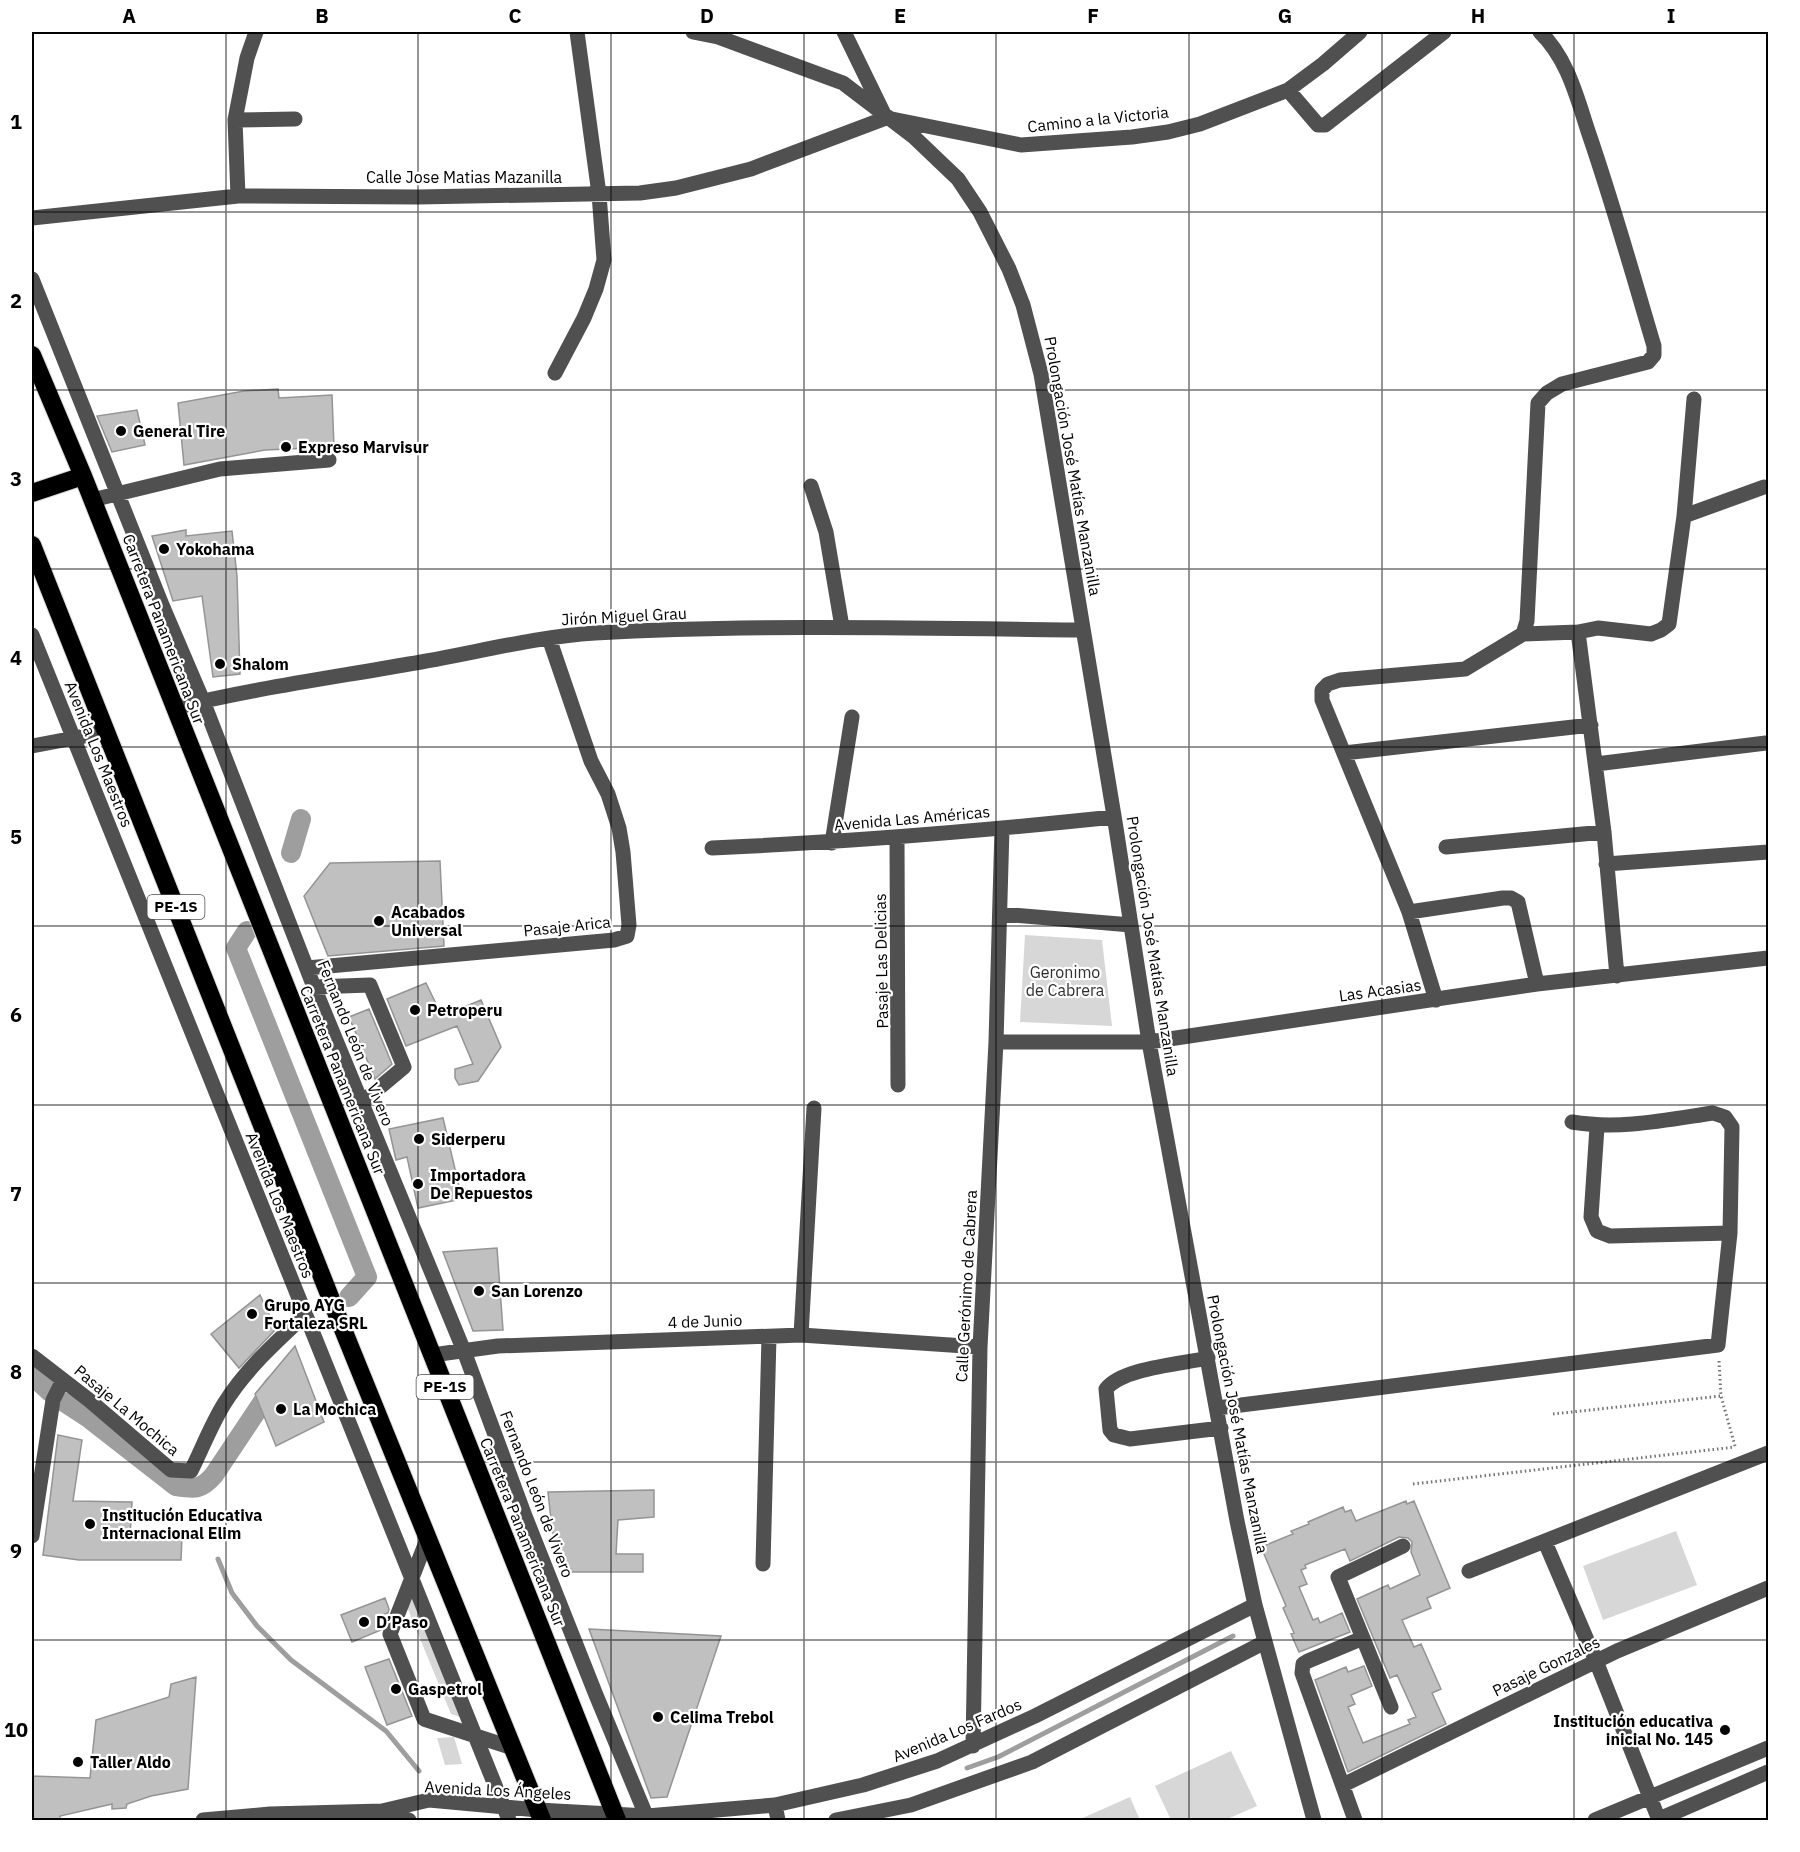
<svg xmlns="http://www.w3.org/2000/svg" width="1800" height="1852" font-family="'IBM Plex Sans',sans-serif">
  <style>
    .green { fill: #d7d7d7 }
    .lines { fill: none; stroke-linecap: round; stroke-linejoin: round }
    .stream { stroke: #9e9e9e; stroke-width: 5 }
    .canal { stroke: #9e9e9e; stroke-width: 20 }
    .building { fill: #c0c0c0; stroke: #949494; stroke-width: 1.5 }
    .highway-casing { stroke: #dbdbdb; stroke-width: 20 }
    .path { stroke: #727272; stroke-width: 3; stroke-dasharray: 1.5 3; stroke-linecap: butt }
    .minor { stroke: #505050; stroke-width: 15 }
    .highway { stroke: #000; stroke-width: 18 }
    .grid { fill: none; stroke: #000; stroke-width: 1.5; stroke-opacity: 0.55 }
    .poi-dot { fill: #000; stroke: #fff; stroke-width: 2 }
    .labels { text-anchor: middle; stroke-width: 4.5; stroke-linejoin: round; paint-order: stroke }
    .shield { fill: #fff; stroke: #4c4c4c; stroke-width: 1.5 }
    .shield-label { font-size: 15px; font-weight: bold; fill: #000 }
    .street-label { font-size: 16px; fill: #000; stroke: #fff }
    .poi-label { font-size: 16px; font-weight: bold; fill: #000; stroke: #fff; text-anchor: start }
    .park-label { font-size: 16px; fill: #2e2e2e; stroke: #fff }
    .neatline { fill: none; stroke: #000; stroke-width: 2 }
    .grid-label { font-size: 20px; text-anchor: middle; font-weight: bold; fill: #000 }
  </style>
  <rect width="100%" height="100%" fill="#fff"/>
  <path class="green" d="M1025 935 1102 940 1112 1026 1020 1022Z
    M1676 1531 1697 1585 1603 1620 1583 1566Z
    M412 1596 460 1717 451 1714 407 1607Z
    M454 1737 462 1764 445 1765 437 1738Z
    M1231 1751 1257 1806 1225 1820H1171L1155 1786Z
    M1130 1797 1140 1820H1078Z"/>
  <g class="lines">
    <path class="stream" d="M218 1559 232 1593 257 1626 291 1660 386 1731 419 1771
      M967 1768 998 1757 1233 1636"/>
    <path class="canal" d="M291 853 301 819
      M247 931 236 948 367 1277 349 1297
      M32 1375 50 1392
      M64 1402 90 1419 176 1486C195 1489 201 1490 214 1475L274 1385"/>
  </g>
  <path class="building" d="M278 389 279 398 332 395 334 447 265 450 184 465 178 403 244 391Z
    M137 410 145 445 112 452 97 416Z
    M186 530V536L232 531 237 576 240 674 213 677 202 596 173 601 152 536Z
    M440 861 444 946 328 956 304 896 330 863Z
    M426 983 442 1016 481 1000 501 1047 478 1081 459 1085 455 1078V1069L473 1064 457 1026 406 1046 387 999Z
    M369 1009 392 1064 375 1079 349 1017Z
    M443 1118 462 1199 418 1208 407 1157 396 1160 389 1129Z
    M497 1248 503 1330 473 1331 443 1252Z
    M260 1295 276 1329 239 1368 211 1334Z
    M295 1346 324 1422 276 1446 255 1394Z
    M58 1435 82 1440 73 1501 132 1502 130 1537 182 1536 181 1560H79L43 1555Z
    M654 1490V1517L618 1520 616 1554H643V1572H567L552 1530 548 1492Z
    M1406 1501 1407 1504 1414 1501 1450 1588 1427 1598 1431 1608 1402 1620 1414 1647 1421 1644 1441 1689 1432 1693 1446 1724 1348 1772 1315 1680 1346 1667 1348 1672 1364 1666 1372 1686 1351 1695 1355 1704 1348 1707 1363 1743 1410 1724 1408 1720 1416 1717 1397 1675 1390 1678 1357 1599 1388 1585 1390 1589 1420 1575 1411 1552 1412 1542 1408 1538 1399 1537 1350 1561 1345 1549 1305 1565 1306 1568 1301 1570 1307 1584 1299 1587 1313 1620 1318 1618 1320 1623 1342 1613 1350 1632 1299 1652 1291 1634 1294 1633 1283 1608 1286 1606 1261 1547 1293 1534 1291 1531 1309 1524 1308 1522 1343 1507 1345 1512 1351 1510 1356 1521Z
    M385 1598 389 1609 388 1613 382 1615 383 1625 381 1630 352 1642 341 1615Z
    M589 1629 721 1636 667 1797 651 1798Z
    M389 1659 412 1716 387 1725 365 1667Z
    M196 1677 188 1789 151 1796 127 1804 126 1808 112 1809V1804L60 1816V1821H32V1776L90 1778 96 1720 169 1697 171 1684Z"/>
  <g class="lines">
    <defs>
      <path id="highway" d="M32 355 83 476 617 1820
        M32 493 83 476
        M32 545 338 1317 542 1820"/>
    </defs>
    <use href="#highway" class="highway-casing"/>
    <path class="path" d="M1719 1361 1721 1396 1735 1446
      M1553 1414 1721 1396
      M1413 1484 1735 1447"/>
    <path class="minor" d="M693 32 718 37 843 83 914 137 958 179 980 212 1009 269 1023 305 1041 374 1116 828 1149 1042 1237 1521 1255 1605 1314 1820
      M844 32 883 112
      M1288 90 1318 125H1325L1444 32
      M892 119 1021 145 1132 137 1168 132 1200 124 1288 90 1323 64 1360 32
      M235 120 295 119
      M238 196 235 120 247 58 256 32
      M32 218 238 196 418 197 640 193 676 188 751 169 886 118
      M32 279 162 605 203 701 314 987 464 1351 525 1516 596 1695 648 1820
      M555 373 584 318 596 289 604 260 599 194 577 32
      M811 486 826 532 842 627
      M92 500 220 469 329 460
      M1684 516 1694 399
      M1578 632 1604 832 1617 976
      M1523 634 1578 632 1598 628 1651 634 1661 630 1669 624 1684 516 1764 487
      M32 635 509 1820
      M174 708C251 689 330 678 409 664 471 654 532 637 595 633 757 624 920 628 1083 630
      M32 746 106 732
      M1344 753 1591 725
      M1596 764 1766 743
      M897 838 898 1085
      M832 843 852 717
      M1446 847 1604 832
      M712 848C847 842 980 831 1114 817
      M1606 864 1768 852
      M1409 912 1503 898H1511L1518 902 1537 984
      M1001 914 1131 925
      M307 968 614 940 627 936 629 925 623 852 619 828 608 794 591 761 549 638
      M314 987 370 985 404 1067 361 1103
      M1436 1000 1409 912 1322 700V690L1328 684 1340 680 1465 669 1523 634 1527 621 1538 403 1547 393 1562 384 1648 362 1654 355V346C1633 275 1613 204 1589 134 1577 98 1568 59 1540 32
      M996 1042H1149L1537 984 1768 958
      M1597 1127 1591 1217 1597 1231 1610 1236 1730 1233
      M801 1335 814 1108
      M432 1355 498 1346 801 1335 980 1347
      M32 1356 89 1400 171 1470 191 1471C202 1449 211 1425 224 1404 245 1370 275 1343 305 1315
      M1208 1358C1181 1364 1122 1368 1106 1389L1110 1430 1114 1435 1130 1439 1221 1428
      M1217 1408 1718 1345 1730 1233 1732 1127 1725 1117 1713 1113C1666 1120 1620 1130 1572 1122
      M32 1536 53 1400 63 1380
      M428 1537 390 1634 424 1719 513 1748
      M1545 1542 1596 1661 1659 1820
      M763 1564 769 1337
      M1469 1571 1768 1453
      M1391 1707 1338 1577 1403 1546
      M973 1746 980 1347 996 1042 1002 828
      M1343 1785 1617 1651 1768 1588
      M775 1805 778 1820
      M382 1811 409 1820
      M203 1820 270 1814 382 1811 429 1800 538 1810 647 1816 775 1805 863 1785 937 1761 1035 1716 1255 1605
      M836 1820 911 1805 1032 1762 1265 1642
      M1355 1820 1302 1673 1303 1664 1308 1661 1363 1638
      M1595 1820 1768 1748
      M1657 1820 1768 1772"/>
    <use href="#highway" class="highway"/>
  </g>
  <path class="grid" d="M226 32V1820M418 32V1820M611 32V1820M804 32V1820M996 32V1820M1189 32V1820M1382 32V1820M1574 32V1820M32 212H1768M32 390H1768M32 569H1768M32 747H1768M32 926H1768M32 1105H1768M32 1283H1768M32 1462H1768M32 1640H1768"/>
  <g class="poi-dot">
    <circle cx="121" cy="431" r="6"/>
    <circle cx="286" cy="447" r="6"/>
    <circle cx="164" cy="549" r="6"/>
    <circle cx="220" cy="664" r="6"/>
    <circle cx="379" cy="921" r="6"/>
    <circle cx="415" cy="1010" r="6"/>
    <circle cx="419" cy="1139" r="6"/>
    <circle cx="418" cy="1184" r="6"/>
    <circle cx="479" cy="1291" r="6"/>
    <circle cx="252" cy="1314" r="6"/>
    <circle cx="281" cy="1409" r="6"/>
    <circle cx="90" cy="1524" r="6"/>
    <circle cx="364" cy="1622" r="6"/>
    <circle cx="396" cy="1689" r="6"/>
    <circle cx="658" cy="1717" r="6"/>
    <circle cx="1725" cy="1730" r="6"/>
    <circle cx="78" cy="1762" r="6"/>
  </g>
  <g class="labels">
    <g class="shield">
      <rect x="147.5" y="895" width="57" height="24" rx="4.5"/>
      <rect x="416.5" y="1375" width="57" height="24" rx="4.5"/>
    </g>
    <g class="shield-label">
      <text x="176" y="912">PE-1S</text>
      <text x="445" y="1392">PE-1S</text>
    </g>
    <g class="street-label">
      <text transform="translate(1098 119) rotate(-6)" y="6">Camino a la Victoria</text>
      <text x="464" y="183">Calle Jose Matias Mazanilla</text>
      <text transform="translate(1073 466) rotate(80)" y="6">Prolongación José Matías Manzanilla</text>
      <text transform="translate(624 616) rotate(-3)" y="6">Jirón Miguel Grau</text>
      <text transform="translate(164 629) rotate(69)" y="6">Carretera Panamericana Sur</text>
      <text transform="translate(99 754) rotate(68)" y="6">Avenida Los Maestros</text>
      <text transform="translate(912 818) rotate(-5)" y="6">Avenida Las Américas</text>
      <text transform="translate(567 926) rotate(-6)" y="6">Pasaje Arica</text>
      <text transform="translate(1153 946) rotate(81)" y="6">Prolongación José Matías Manzanilla</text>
      <text transform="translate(881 961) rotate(-91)" y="6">Pasaje Las Delicias</text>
      <text transform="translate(1380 990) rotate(-8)" y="6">Las Acasias</text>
      <text transform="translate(356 1043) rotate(68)" y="6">Fernando León de Vivero</text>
      <text transform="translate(343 1080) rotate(68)" y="6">Carretera Panamericana Sur</text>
      <text transform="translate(280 1205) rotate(68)" y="6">Avenida Los Maestros</text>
      <text transform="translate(966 1286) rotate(-87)" y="6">Calle Gerónimo de Cabrera</text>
      <text transform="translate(705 1321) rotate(-2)" y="6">4 de Junio</text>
      <text transform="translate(127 1410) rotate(40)" y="6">Pasaje La Mochica</text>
      <text transform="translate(1238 1424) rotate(79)" y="6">Prolongación José Matías Manzanilla</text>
      <text transform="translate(537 1494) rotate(69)" y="6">Fernando León de Vivero</text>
      <text transform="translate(523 1532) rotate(68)" y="6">Carretera Panamericana Sur</text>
      <text transform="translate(1546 1666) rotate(-26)" y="6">Pasaje Gonzales</text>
      <text transform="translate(957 1730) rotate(-23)" y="6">Avenida Los Fardos</text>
      <text transform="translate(498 1790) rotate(3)" y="6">Avenida Los Ángeles</text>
    </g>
    <g class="poi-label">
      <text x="133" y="437">General Tire</text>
      <text x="298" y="453">Expreso Marvisur</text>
      <text x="176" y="555">Yokohama</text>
      <text x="232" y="670">Shalom</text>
      <text x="391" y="918">Acabados<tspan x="391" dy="18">Universal</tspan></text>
      <text x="427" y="1016">Petroperu</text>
      <text x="431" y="1145">Siderperu</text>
      <text x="430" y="1181">Importadora<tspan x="430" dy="18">De Repuestos</tspan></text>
      <text x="491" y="1297">San Lorenzo</text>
      <text x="264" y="1311">Grupo AYG<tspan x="264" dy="18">Fortaleza SRL</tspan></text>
      <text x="293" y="1415">La Mochica</text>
      <text x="102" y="1521">Institución Educativa<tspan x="102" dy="18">Internacional Elim</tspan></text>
      <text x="376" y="1628">D’Paso</text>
      <text x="408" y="1695">Gaspetrol</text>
      <text x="670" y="1723">Celima Trebol</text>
      <text x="1713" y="1727" text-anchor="end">Institución educativa<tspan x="1713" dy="18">inicial No. 145</tspan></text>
      <text x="90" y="1768">Taller Aldo</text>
    </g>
    <g class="park-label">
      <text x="1065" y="978">Geronimo<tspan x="1065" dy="18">de Cabrera</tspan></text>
    </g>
  </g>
  <rect width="1800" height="1852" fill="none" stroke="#ffffff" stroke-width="66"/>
  <rect x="33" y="33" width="1734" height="1786" class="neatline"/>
  <g class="grid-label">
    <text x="129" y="23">A</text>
    <text x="322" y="23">B</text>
    <text x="515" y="23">C</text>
    <text x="707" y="23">D</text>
    <text x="900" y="23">E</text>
    <text x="1093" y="23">F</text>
    <text x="1285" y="23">G</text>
    <text x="1478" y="23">H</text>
    <text x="1671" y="23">I</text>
    <text x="16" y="129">1</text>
    <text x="16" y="308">2</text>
    <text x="16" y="486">3</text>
    <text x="16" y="665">4</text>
    <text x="16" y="844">5</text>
    <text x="16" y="1022">6</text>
    <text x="16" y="1201">7</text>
    <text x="16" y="1379">8</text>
    <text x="16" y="1558">9</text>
    <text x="16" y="1737">10</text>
  </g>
</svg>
